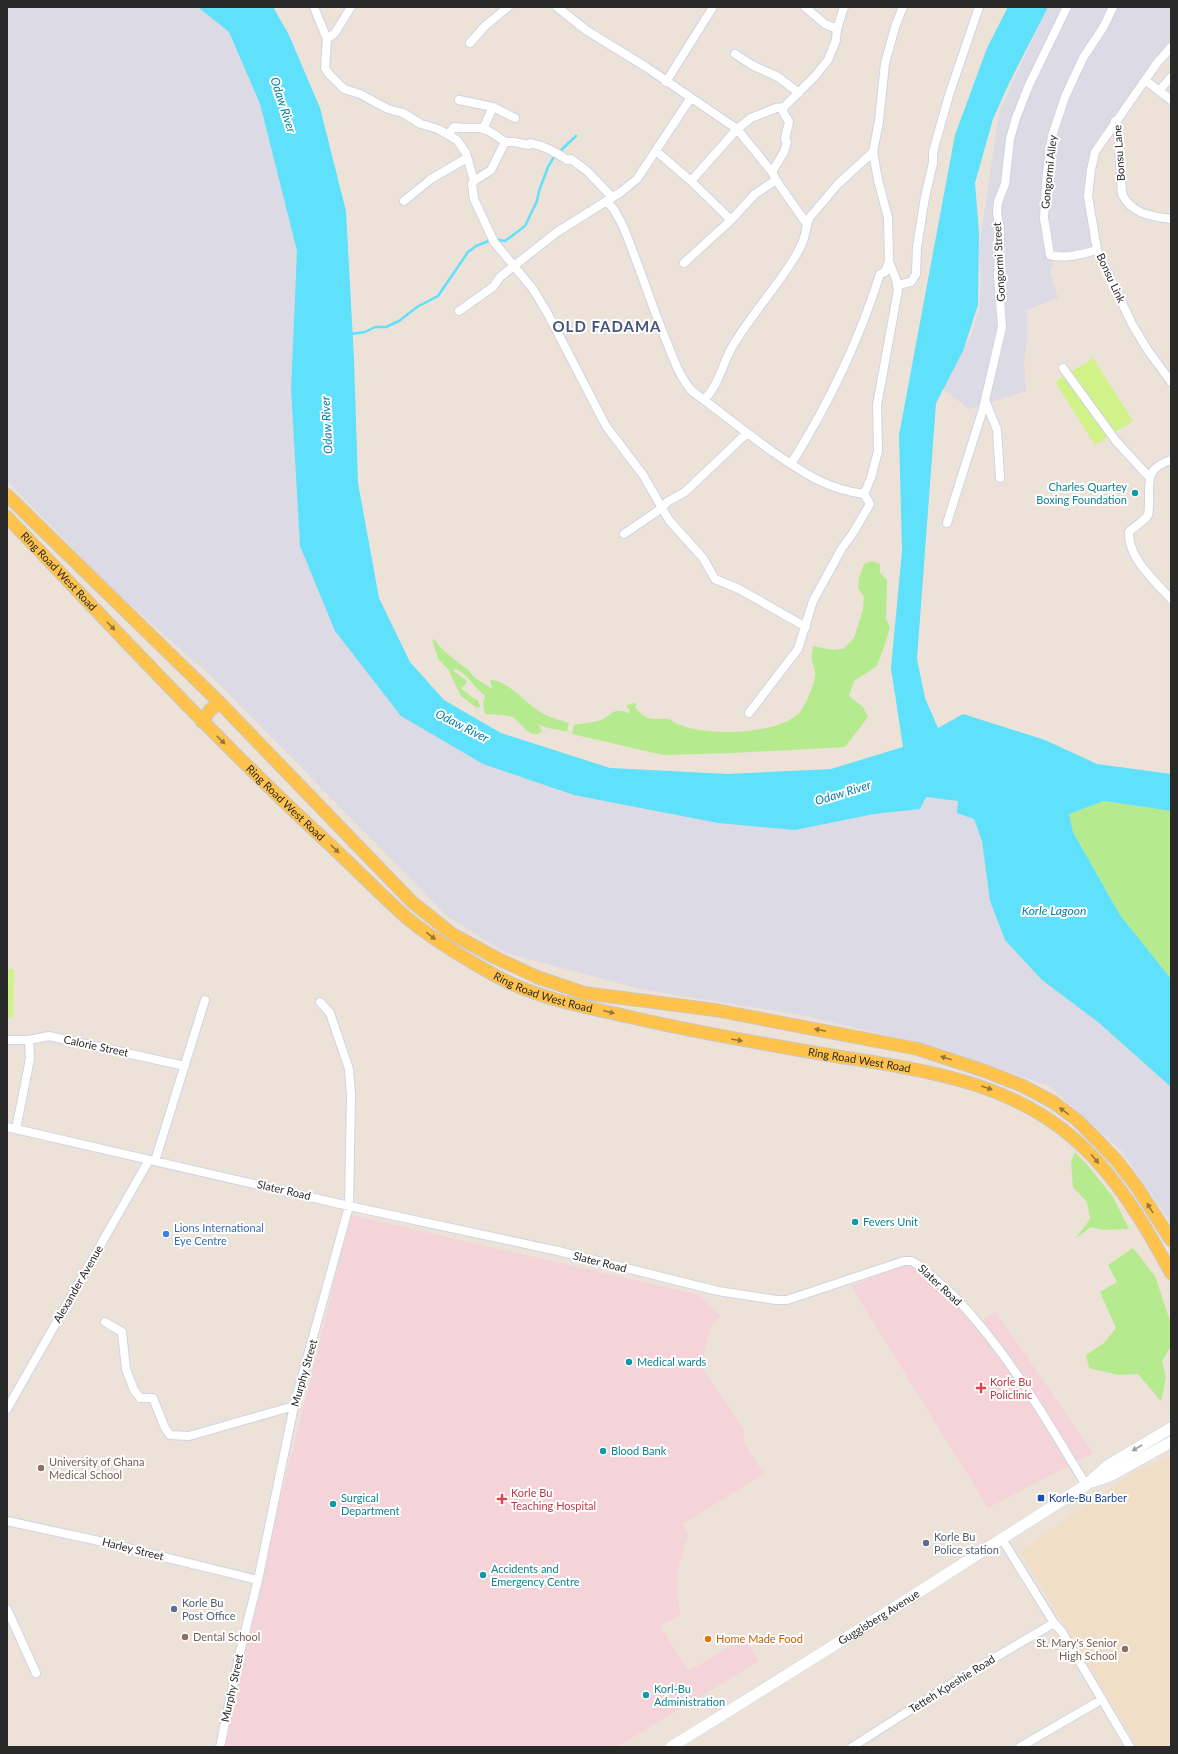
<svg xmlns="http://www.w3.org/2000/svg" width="1178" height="1754" font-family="Lato,sans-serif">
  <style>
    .industrial { fill: #dcdae4 }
    .education { fill: #f1dec6 }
    .medical { fill: #f5d4d9 }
    .green { fill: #b6ea8f }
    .pitch { fill: #d0f289 }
    .water { fill: #5fe0fb }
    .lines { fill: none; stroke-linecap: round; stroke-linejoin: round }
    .stream { stroke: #5fe0fb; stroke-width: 2.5 }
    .street-casing { stroke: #ced4e4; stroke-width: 10 }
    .secondary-casing { stroke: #ced4e4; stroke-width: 12 }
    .primary-casing { stroke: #c7c7c7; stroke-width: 14 }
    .street { stroke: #fff; stroke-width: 8 }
    .secondary { stroke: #fff; stroke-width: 11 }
    .primary { stroke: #ffc34b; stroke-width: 12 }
    .oneway { fill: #94763a }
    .oneway2 { fill: #9f9f9f }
    .culture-dot { fill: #0f9aa8; stroke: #fff; stroke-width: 1.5 }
    .shop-dot { fill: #3f7fe0; stroke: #fff; stroke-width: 1.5 }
    .health-dot { fill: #e0444e; stroke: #fff; stroke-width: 1.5 }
    .education-dot { fill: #8d6e63; stroke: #fff; stroke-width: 1.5 }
    .transit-dot { fill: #1a4fb4; stroke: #fff; stroke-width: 1.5 }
    .service-dot { fill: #5c6f8a; stroke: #fff; stroke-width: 1.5 }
    .food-dot { fill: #e8710a; stroke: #fff; stroke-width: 1.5 }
    .labels { text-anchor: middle; stroke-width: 4; stroke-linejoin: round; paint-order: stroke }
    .street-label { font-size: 11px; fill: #292929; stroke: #fff }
    .culture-label { font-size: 11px; fill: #0d838f; stroke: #fff; text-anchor: start }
    .shop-label { font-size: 11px; fill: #366cbe; stroke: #fff; text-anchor: start }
    .health-label { font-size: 11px; fill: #be3a42; stroke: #fff; text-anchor: start }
    .education-label { font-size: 11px; fill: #785e54; stroke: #fff; text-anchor: start }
    .transit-label { font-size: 11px; fill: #164399; stroke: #fff; text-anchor: start }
    .service-label { font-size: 11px; fill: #4e5e75; stroke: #fff; text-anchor: start }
    .food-label { font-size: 11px; fill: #c56008; stroke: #fff; text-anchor: start }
    .water-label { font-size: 12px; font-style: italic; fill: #007ca5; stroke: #fff }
    .district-label { font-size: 15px; font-weight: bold; letter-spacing: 1px; fill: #45547d; stroke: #fff }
  </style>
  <rect width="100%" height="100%" fill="#ede2d8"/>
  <path class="industrial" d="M7 7H198L229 32 260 104 297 251 291 389 300 546 483 764 874 814 920 809 926 797 958 801 974 819 982 841 990 901 1042 980 1098 1022 1171 1087V1223L1121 1150 1049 1086 940 1048 801 1015 644 990 506 953 448 917 213 678 115 591 7 481Z
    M1047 7H1171V53L1124 109 1098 153 1088 200 1095 250 1078 257 1054 261 1050 272 1058 298 1027 310V340L1024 362 1026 391 969 409 940 387 970 338 979 309 981 281 979 248 999 113Z"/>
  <path class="education" d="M1171 1456V1747H1138L1020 1551 1136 1471Z"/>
  <path class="medical" d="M351 1215 700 1295 721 1317 712 1324 710 1329 701 1366 744 1429V1443L764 1474 683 1524 688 1535 679 1566 677 1582 680 1616 660 1626 689 1671 744 1637 759 1661 617 1747H219Z
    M908 1263 953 1294 976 1324 996 1312 1093 1453 988 1508 851 1286Z"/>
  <path class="green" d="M872 561 880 564V573L887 580 886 619 890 627 885 644 877 666 854 681 849 696 863 707 868 717 845 747 733 753 663 755 572 734 574 725C582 723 596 723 603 719 615 712 613 708 629 713L630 710 626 706 633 703 637 704 635 707C648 723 652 718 669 719 693 738 775 736 798 714 805 708 814 685 815 676 816 671 813 666 812 661 811 656 813 651 813 646L832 650 843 649 854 638 863 609 864 597 858 588 859 578 864 564Z
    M432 639C438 641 437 644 441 648 450 656 459 664 469 670 473 679 485 683 492 689L490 680C507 679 527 705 542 713 551 718 560 720 569 723L567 732C558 729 546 729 538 724L542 731C531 742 522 723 514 718 506 714 493 715 485 714L483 704 485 696C476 688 467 675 457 669L452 670 467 681 465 685 461 688 473 698 478 700 480 707 477 708 461 696 448 669 438 659Z
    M1104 801 1171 811V979L1120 915 1073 832 1069 814Z
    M1075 1152 1089 1167 1113 1197 1129 1229 1104 1230 1091 1227 1076 1238 1090 1219 1087 1202 1073 1187 1071 1162Z
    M1133 1248 1155 1276 1171 1324V1346L1162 1361 1166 1378 1161 1401 1138 1374 1119 1375 1089 1368 1086 1355 1104 1343 1116 1328 1100 1292 1117 1282 1108 1265Z"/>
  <path class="pitch" d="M1093 358 1133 421 1095 445 1055 382Z
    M7 969H14L13 1018H7Z"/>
  <path class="water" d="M198 7H273L289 35 320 108 346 211 354 359 358 483 379 598 410 662 444 700 501 733 610 768 728 774 831 769 903 747 891 668 902 551 899 435 955 135 987 48 1008 7H1048L1010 81 993 119 975 183 979 233 978 305 963 351 936 403 917 659 925 698 938 728 963 714 1045 740 1097 764 1171 774V811L1104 801 1069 814 1073 832 1120 915 1171 979V1087L1098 1022 1042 980 1005 940 990 901 982 841 974 819 957 813 958 801 926 797 920 809 874 814 795 830 718 823 574 795 483 764 401 716 335 631 300 546 291 389 297 251 260 104 229 32Z"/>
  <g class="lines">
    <path class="stream" d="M559 152 576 136
      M494 239 505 241 525 226 537 201 539 191 548 167 555 155
      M351 334 365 332 375 327H386L399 321 417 307 438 296 468 252 476 246 491 240"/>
    <defs>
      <path id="street" d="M314 7 327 39 325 68 329 74 344 89 360 94 388 109 403 113 421 124 438 129 457 140 466 153 474 181 472 184 474 199 494 242 533 289 549 316 606 426 643 475 669 520 703 558 715 579 739 589 806 627
        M557 7 586 30 646 67 737 129 772 172 776 180 806 223
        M805 7 825 24 837 29
        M327 39 335 33 351 7
        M470 43 485 26 508 7
        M1171 47 1157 63 1095 152 1091 170 1088 196 1097 250 1132 324 1147 349 1171 382
        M735 54 752 65 778 77 799 93
        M1145 80 1171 100
        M666 82 713 7
        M1159 91 1171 77
        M459 100 493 107
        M1115 121 1118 129 1122 194C1132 214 1150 216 1171 219
        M483 129 493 107 515 118
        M448 135 454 127C464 129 471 127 480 128 489 129 498 137 505 142
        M656 151 691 181 731 220
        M772 172 784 152 787 142 785 139 789 122 783 112 784 107
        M474 181 491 170 505 142H514L529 145 530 143C544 146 556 152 567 160L571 159 587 171 612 197
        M691 181 737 129 751 118 776 108 784 107 815 76 828 60 836 40 837 29 844 7
        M404 201 431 179 467 158
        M606 201 613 208 622 224C639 264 651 305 668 345 674 361 680 377 692 391 719 411 745 432 773 452 804 473 826 489 864 494
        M1097 250C1082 254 1066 259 1050 255L1044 218 1047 173 1052 136 1065 97 1083 58 1104 26 1113 7
        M684 263 731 220 755 194 776 180
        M898 285 911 282 916 274 917 247 925 197 933 163V152L949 95 979 7
        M459 311 493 287 500 277 557 232 621 192 637 179 690 99
        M1063 368 1116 441 1149 477
        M704 400C719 385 722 365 732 347 751 315 776 288 795 257 798 252 801 246 803 241 806 233 806 225 810 217L838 184 873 152
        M985 400 997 430 1000 478
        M1171 460C1146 468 1149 480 1149 502 1149 505 1149 511 1148 515 1144 521 1134 527 1129 532 1128 558 1154 580 1171 599
        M791 464C828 405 859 341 880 274L885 272 889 262 888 218 878 180 873 152 879 121 885 63 896 24 903 7
        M947 523 983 409 1002 327 998 275 1000 228 997 214 998 202 1005 184 1010 139 1016 118 1029 85 1067 7
        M624 534 662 508 667 502 685 492 747 433
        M749 713 798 649 813 601 842 548 853 533 870 504 864 494 871 478 878 451 877 405 898 290 896 279 889 262
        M7 1040H29L49 1036 185 1066
        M7 1127 349 1206 558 1251 718 1291 776 1300H787L904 1261H911L917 1264C930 1275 944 1286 956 1298 1009 1354 1046 1419 1086 1485
        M16 1129 30 1059 29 1040
        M155 1161 205 1000
        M105 1322 122 1332 126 1369 134 1390 140 1398H153L165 1428 170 1435 189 1436 294 1406
        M7 1409 149 1160
        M7 1521 99 1541 258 1580
        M1002 1539 1054 1623 1062 1632 1130 1747
        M7 1609 36 1673
        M220 1747 240 1652 258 1580 294 1406 349 1206 351 1095 349 1069 330 1013 320 1002
        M852 1747 965 1675 1054 1623
        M1020 1747 1101 1700"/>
      <g id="secondary">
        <path d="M1092 1482 1112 1475 1171 1442"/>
        <path id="s1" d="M671 1747 908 1599 1086 1485 1107 1466 1171 1428"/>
      </g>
      <g id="primary">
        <path d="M7 495 220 703 412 902 452 934 496 958 537 977 584 993 715 1010 918 1049 985 1071 1023 1086 1053 1102 1077 1120 1099 1142 1117 1161 1137 1187 1171 1240"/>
        <path id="s2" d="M7 517C113 627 216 740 328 843 355 868 380 894 407 918 435 941 467 960 498 977 539 999 586 1007 630 1017 694 1032 758 1043 823 1054 906 1068 993 1076 1062 1129 1110 1165 1143 1221 1171 1273"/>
        <path d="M202 722 210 710 220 703"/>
      </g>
    </defs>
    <use href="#street" class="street-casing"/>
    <use href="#secondary" class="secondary-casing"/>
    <use href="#primary" class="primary-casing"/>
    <use href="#street" class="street"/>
    <use href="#secondary" class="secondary"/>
    <use href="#primary" class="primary"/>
  </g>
  <defs><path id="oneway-solid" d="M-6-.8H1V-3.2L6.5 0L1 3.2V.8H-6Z"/></defs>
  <g class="oneway">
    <use href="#oneway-solid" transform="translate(111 626) rotate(46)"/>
    <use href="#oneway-solid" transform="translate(221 740) rotate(45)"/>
    <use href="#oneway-solid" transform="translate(335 849) rotate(43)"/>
    <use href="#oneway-solid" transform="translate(431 936) rotate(37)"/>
    <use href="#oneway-solid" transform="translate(609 1012) rotate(14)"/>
    <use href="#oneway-solid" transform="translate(820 1030) rotate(-169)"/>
    <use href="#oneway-solid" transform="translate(737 1040) rotate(10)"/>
    <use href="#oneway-solid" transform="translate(946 1058) rotate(-162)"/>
    <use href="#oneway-solid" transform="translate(987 1088) rotate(19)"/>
    <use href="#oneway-solid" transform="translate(1064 1111) rotate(-144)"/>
    <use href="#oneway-solid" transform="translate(1095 1159) rotate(49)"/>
    <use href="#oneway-solid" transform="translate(1150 1208) rotate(-122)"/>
  </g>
  <use class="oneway2" href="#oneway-solid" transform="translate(1137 1448) rotate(150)"/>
  <g class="culture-dot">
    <circle cx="1135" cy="493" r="4"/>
    <circle cx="855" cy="1222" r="4"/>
    <circle cx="629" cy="1362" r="4"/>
    <circle cx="603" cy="1451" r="4"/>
    <circle cx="333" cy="1504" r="4"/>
    <circle cx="483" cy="1575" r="4"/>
    <circle cx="646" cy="1695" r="4"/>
  </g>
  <circle class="shop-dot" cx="166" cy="1234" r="4"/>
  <g class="health-dot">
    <path d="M979 1382h4v4h4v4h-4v4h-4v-4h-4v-4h4z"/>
    <path d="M500 1493h4v4h4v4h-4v4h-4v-4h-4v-4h4z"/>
  </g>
  <g class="education-dot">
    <circle cx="41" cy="1468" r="4"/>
    <circle cx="185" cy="1637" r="4"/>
    <circle cx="1125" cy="1649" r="4"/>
  </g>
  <rect class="transit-dot" x="1037" y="1494" width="8" height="8" rx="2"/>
  <g class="service-dot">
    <circle cx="926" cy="1543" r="4"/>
    <circle cx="174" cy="1609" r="4"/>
  </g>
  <circle class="food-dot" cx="708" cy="1639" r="4"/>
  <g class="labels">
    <g class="street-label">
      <text transform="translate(1119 153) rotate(-94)" y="4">Bonsu Lane</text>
      <text transform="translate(1049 172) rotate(-84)" y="4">Gongormi Alley</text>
      <text transform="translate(999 262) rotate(-93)" y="4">Gongormi Street</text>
      <text transform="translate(1111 278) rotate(65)" y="4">Bonsu Link</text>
      <text dy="4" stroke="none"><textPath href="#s2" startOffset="75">Ring Road West Road</textPath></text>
      <text dy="4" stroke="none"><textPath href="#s2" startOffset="399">Ring Road West Road</textPath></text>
      <text dy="4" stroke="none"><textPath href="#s2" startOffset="723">Ring Road West Road</textPath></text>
      <text transform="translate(96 1046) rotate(12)" y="4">Calorie Street</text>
      <text dy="4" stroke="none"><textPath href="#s2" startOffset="1047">Ring Road West Road</textPath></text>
      <text transform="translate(284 1190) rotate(13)" y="4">Slater Road</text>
      <text transform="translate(600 1262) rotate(14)" y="4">Slater Road</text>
      <text transform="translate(78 1284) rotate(-60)" y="4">Alexander Avenue</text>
      <text transform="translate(940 1285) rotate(43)" y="4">Slater Road</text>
      <text transform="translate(304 1373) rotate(-74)" y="4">Murphy Street</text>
      <text transform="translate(133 1549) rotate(14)" y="4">Harley Street</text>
      <text dy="4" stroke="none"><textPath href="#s1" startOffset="245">Guggisberg Avenue</textPath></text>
      <text transform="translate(952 1684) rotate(-32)" y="4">Tetteh Kpeshie Road</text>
      <text transform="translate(232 1688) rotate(-78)" y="4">Murphy Street</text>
    </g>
    <g class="culture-label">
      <text x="1127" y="491" text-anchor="end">Charles Quartey<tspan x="1127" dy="13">Boxing Foundation</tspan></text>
      <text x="863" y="1226">Fevers Unit</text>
      <text x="637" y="1366">Medical wards</text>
      <text x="611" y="1455">Blood Bank</text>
      <text x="341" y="1502">Surgical<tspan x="341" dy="13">Department</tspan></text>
      <text x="491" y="1573">Accidents and<tspan x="491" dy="13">Emergency Centre</tspan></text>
      <text x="654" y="1693">Korl-Bu<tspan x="654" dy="13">Administration</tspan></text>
    </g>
    <g class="shop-label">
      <text x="174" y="1232">Lions International<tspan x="174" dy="13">Eye Centre</tspan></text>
    </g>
    <g class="health-label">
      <text x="990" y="1386">Korle Bu<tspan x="990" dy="13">Policlinic</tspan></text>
      <text x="511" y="1497">Korle Bu<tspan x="511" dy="13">Teaching Hospital</tspan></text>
    </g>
    <g class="education-label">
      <text x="49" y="1466">University of Ghana<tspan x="49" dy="13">Medical School</tspan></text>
      <text x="193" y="1641">Dental School</text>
      <text x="1117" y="1647" text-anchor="end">St. Mary's Senior<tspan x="1117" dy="13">High School</tspan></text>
    </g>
    <g class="transit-label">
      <text x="1049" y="1502">Korle-Bu Barber</text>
    </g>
    <g class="service-label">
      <text x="934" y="1541">Korle Bu<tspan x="934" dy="13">Police station</tspan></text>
      <text x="182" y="1607">Korle Bu<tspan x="182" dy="13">Post Office</tspan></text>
    </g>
    <g class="food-label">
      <text x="716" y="1643">Home Made Food</text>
    </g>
    <g class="water-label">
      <text transform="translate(283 105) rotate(72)" y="4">Odaw River</text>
      <text transform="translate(327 425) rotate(-93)" y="4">Odaw River</text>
      <text transform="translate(462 726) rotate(27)" y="4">Odaw River</text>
      <text transform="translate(843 793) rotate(-17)" y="4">Odaw River</text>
      <text x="1054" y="915">Korle Lagoon</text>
    </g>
    <g class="district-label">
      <text x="607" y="332">OLD FADAMA</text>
    </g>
  </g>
  <rect width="1178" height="1754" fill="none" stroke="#292929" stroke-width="16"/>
</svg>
